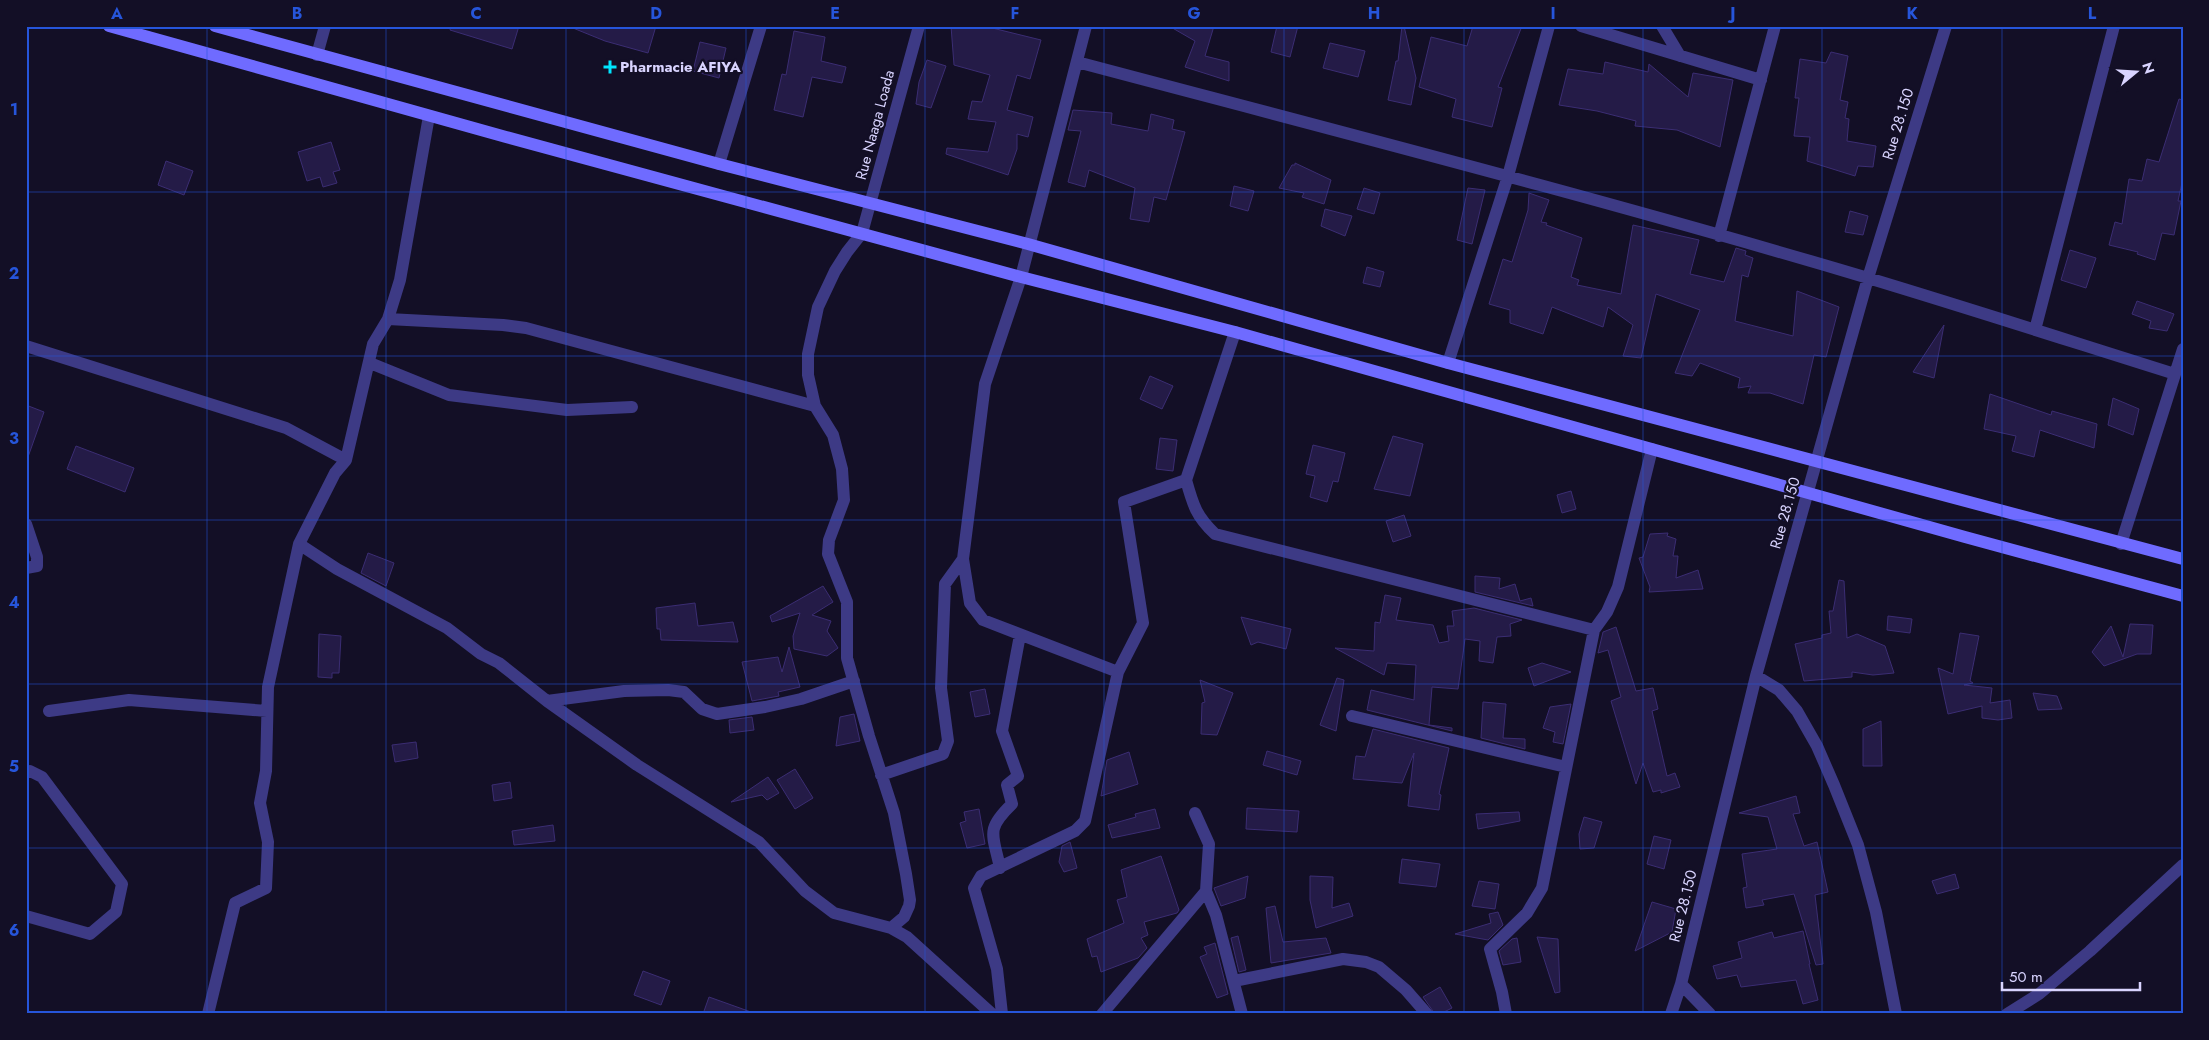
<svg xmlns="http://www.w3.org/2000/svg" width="2209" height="1040" font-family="Jost,sans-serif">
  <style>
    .building { fill: #241b47; stroke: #3b2d73 }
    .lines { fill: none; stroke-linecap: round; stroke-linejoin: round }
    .street { stroke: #3d3a85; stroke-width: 12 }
    .secondary { stroke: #6f6bff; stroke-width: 12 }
    .grid { fill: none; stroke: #2655da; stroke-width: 1; stroke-opacity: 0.55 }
    .poi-dot { fill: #00e5ff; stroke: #130f26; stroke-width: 2 }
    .labels { text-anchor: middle; stroke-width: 4.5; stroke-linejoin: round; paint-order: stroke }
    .poi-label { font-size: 15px; font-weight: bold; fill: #d9d4ff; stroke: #130f26; text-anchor: start }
    .street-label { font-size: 15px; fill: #d9d4ff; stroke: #130f26 }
    .neatline { fill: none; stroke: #2655da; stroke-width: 2 }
    .grid-label { font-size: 16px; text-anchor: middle; font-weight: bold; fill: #2655da }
  </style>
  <rect width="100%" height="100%" fill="#130f26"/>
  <path class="building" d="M451 26H519L512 49 450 30Z
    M568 26H656L648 53 605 41Z
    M951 26H984L1041 40 1030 79 1017 75 1007 110 1033 117 1028 137 1017 134V149L1008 175 946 154 947 148 988 152 996 122 968 119 972 101 982 102 990 75 954 65Z
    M1169 26H1214L1205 56 1229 62V81L1185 67 1195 41Z
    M1277 26H1298L1290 57 1271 52Z
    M1402 26H1404L1416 78 1411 105 1388 100 1396 61H1398Z
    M1473 26H1522L1498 87 1502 88 1492 127 1452 117 1456 99 1419 87 1431 37 1467 46Z
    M794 31 825 37 821 61 846 67 842 83 812 77 803 117 774 110 782 74 786 75Z
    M700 42 726 48 719 78 693 71Z
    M1330 43 1365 51 1358 77 1323 68Z
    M1831 52 1848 56 1840 100 1848 102 1845 118 1849 119 1847 141 1876 146 1873 167 1858 166 1855 176 1807 161 1810 137 1794 136 1799 98H1795L1800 59 1826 63Z
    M927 60 946 66 931 108 916 104 919 82Z
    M1605 62 1648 72 1649 64 1688 97 1693 73 1733 80 1720 147 1677 130 1635 126 1636 121 1597 111 1559 105 1568 69 1603 74Z
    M2179 99 2183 100V178L2178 201H2181L2174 235 2162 233 2155 260 2137 254 2138 252 2109 245 2115 222 2122 224 2129 179 2142 181 2147 159 2159 162Z
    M1073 110 1112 113 1111 124 1148 131 1151 114 1174 120 1172 129 1185 132 1166 200 1154 197 1149 222 1130 219 1135 188 1089 170 1085 187 1068 182 1081 131 1068 130Z
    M331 142 340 170 333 172 337 183 323 187 320 177 307 181 298 152Z
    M166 161 193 171 184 195 158 185Z
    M1295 163 1331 180 1324 204 1302 197 1304 193 1279 188 1292 165H1295Z
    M1234 186 1254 191 1248 211 1230 206Z
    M1364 188 1380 193 1374 214 1357 209Z
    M1468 188 1485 190 1472 244 1457 240Z
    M1529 193 1549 200 1541 222 1547 223 1546 225 1582 238 1571 277 1579 280 1577 285 1621 294 1633 225 1699 240 1690 274 1724 282 1736 248 1746 251 1745 255 1753 258 1748 277 1742 275 1735 321 1793 336 1797 291 1839 307 1826 357 1814 355 1803 404 1770 393H1748L1751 386 1738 388 1740 378 1700 363 1692 376 1675 373 1700 310 1656 294 1641 358 1623 356 1633 325 1608 307 1603 327 1552 307 1543 334 1510 323V310L1489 304 1503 259 1512 262 1528 210Z
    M1325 209 1352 216 1345 236 1321 226Z
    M1850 211 1868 216 1863 235 1845 232Z
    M2070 250 2096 258 2086 288 2061 280Z
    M1367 267 1384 272 1380 287 1363 283Z
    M2137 301 2174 314 2167 331 2149 328 2151 321 2132 314Z
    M1944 325 1934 378 1913 372Z
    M1150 376 1173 386 1162 409 1140 399Z
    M1990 394 2051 415 2052 411 2097 424 2094 448 2040 430 2034 457 2012 451 2016 436 1984 429Z
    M2113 398 2139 409 2133 435 2108 425Z
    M26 405 44 412 28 457H26Z
    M1393 436 1423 444 1410 496 1374 489Z
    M1160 438 1177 440 1173 471 1156 469Z
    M1313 445 1345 453 1338 482 1333 481 1327 502 1310 497 1315 476 1306 474Z
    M76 446 134 468 125 492 67 469Z
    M1571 491 1576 509 1562 513 1557 495Z
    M1404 515 1411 536 1393 542 1386 521Z
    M1668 533 1667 536 1676 539 1673 556H1678L1676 578 1698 570 1703 589 1649 592 1650 587 1639 558 1643 557 1650 534Z
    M368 553 394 563 386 586 361 573Z
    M1475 576 1500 578 1499 589 1515 584 1520 601 1531 598 1533 606 1475 592Z
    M1839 580 1844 581 1847 638 1857 634 1885 646 1894 673 1873 675 1852 672V677L1804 681 1795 644 1822 638V635L1831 633 1829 611H1833Z
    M823 586 833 602 812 615 831 621 827 631 838 648 827 656 794 649 793 636 800 613 772 622 770 616Z
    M1385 595 1401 598 1396 620 1433 625 1439 643 1449 641 1447 626H1454L1452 611 1474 608 1522 620 1510 624 1511 636 1497 637 1493 663 1479 661 1480 641 1465 639 1458 689 1432 687 1429 725 1452 728V731L1367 710 1371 690 1414 700 1416 665 1387 663 1384 675 1335 648 1374 651 1375 622 1380 623Z
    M695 603 698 626 733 622 738 642 661 640 660 629H657L656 608Z
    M1888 616 1912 619 1910 633 1887 630Z
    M1241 617 1291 629 1286 649 1258 642 1251 645Z
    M2130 624 2153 625 2151 654H2137L2104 666 2092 652 2111 626 2123 657Z
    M1616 627 1636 691 1653 688 1658 709 1652 711 1667 776 1675 773 1680 787 1661 793V790L1653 792 1643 763 1636 784 1611 701 1621 697 1608 650 1598 653 1603 632Z
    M1960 633 1979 636 1970 681 1973 683 1964 685 1992 688 1990 703 2010 700 2012 718 1998 720 1982 718V706L1948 714 1938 668 1953 674Z
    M319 634 341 636 339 673H332V678L318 677Z
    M789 647 800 687 778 692 779 696 752 701 742 662 778 657 782 672Z
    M1542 663 1571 672 1534 686 1528 668Z
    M1337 678 1344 680 1336 731 1320 725Z
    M1200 680 1233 693 1217 735 1201 734 1202 703 1205 702Z
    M985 689 990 714 975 717 970 692Z
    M2033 693 2057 696 2062 709 2038 710Z
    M1483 702 1506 704 1503 738 1525 739V749L1481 738Z
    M1571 704 1563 744 1553 742 1555 732 1543 728 1550 707Z
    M854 714 860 741 836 746 840 717Z
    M752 717 754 730 730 733 729 720Z
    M1881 721 1882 766H1863V729Z
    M1373 729 1449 748 1439 794 1441 795 1439 810 1408 806 1414 753 1402 783 1353 779 1356 756 1365 757Z
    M416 742 418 758 395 762 392 745Z
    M1267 751 1301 761 1297 775 1263 765Z
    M1129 752 1138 784 1101 796 1107 760Z
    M795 769 813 798 795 809 777 780Z
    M768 777 779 793 767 800 762 795 731 802Z
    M510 782 512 798 494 801 492 785Z
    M1796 796 1800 813 1793 814 1804 846 1817 842 1828 892 1815 895 1823 964 1816 965 1794 894 1762 900 1764 905 1746 908 1743 888 1747 887 1742 854 1777 849 1768 817 1739 813Z
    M1247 808 1299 811 1297 832 1246 829Z
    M979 809 985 844 967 848 960 823 966 821 964 812Z
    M1155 809 1160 828 1112 838 1108 825 1136 817 1135 814Z
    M1519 812 1520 821 1478 829 1476 814Z
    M1584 817 1602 822 1594 848 1580 849 1579 834Z
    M553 825 555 841 514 845 512 831Z
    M1654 836 1671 840 1664 869 1647 864Z
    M1070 842 1077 868 1064 872 1059 862 1062 846Z
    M1161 856 1179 910 1177 913 1144 922 1148 935 1141 938 1147 948 1138 958 1101 972 1097 956 1092 957 1087 939 1124 923 1117 900 1127 897 1121 870Z
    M1402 859 1440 864 1436 887 1399 883Z
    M1955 874 1959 888 1937 894 1932 881Z
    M1248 876 1245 898 1221 906 1214 888Z
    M1310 876 1333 877 1332 908 1349 903 1353 916 1316 928 1310 900Z
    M1479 881 1499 884 1495 909 1472 906Z
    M1652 902 1676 909 1672 932 1635 951Z
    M1275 906 1283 942 1326 938 1331 953 1271 963 1266 908Z
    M1498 912 1503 925 1488 940 1455 934 1491 923 1489 914Z
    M1803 931 1810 964H1809L1818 1000 1803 1004 1796 980 1741 987 1737 975 1717 979 1713 966 1742 958 1738 942 1772 932 1774 938Z
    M1238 936 1246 970 1239 972 1231 938Z
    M1537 937 1558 939 1560 992 1555 993Z
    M1517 938 1521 962 1503 965 1499 951 1512 939Z
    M1215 943 1228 994 1217 998 1200 957 1207 954 1204 947Z
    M643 971 670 981 661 1005 634 995Z
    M1440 987 1452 1008 1440 1014H1435L1423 997Z
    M709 997 751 1012V1014H703Z"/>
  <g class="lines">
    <path class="street" d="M1581 26 1761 80
      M1662 26 1680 56
      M317 55 325 26
      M1077 62C1341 132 1606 200 1868 278 1971 309 2073 342 2175 374
      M719 164 761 26
      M1719 236 1775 26
      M388 319 503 325 526 328 815 406
      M2035 330 2114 26
      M26 346 286 428 346 460
      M370 363 449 395 567 410 632 407
      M1448 363 1508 176 1549 26
      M1186 480C1193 505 1196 516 1215 534L1594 630
      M26 524 37 557V566L26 568
      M299 544 337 569 447 628 481 654 499 663 547 701 637 765 759 842 805 891 834 913 891 928 907 937 992 1014
      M2121 544 2183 349
      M963 559 970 603 983 620 1118 672
      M1756 676 1779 690 1797 711 1817 746 1834 785 1858 845 1876 912 1896 1014
      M547 701 624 691 668 690 684 692 702 709 717 714 765 707 801 699 854 681
      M49 711 129 700 267 711
      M1352 716 1566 767
      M26 773 30 771 42 777 122 884 116 912 90 934 26 916
      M881 775 943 754 948 741 941 688 945 584 963 559 985 384 1021 277 1086 26
      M1000 868C993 834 985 830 1012 804L1007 785 1018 776 1002 731 1020 635
      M1206 891 1216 915 1242 1014
      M891 928 904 917 909 906 910 900 906 874 894 813 869 736 847 658V602L828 554 829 540 844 500 842 469 833 435 815 406 808 375V354L818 307 835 271 847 252 862 233 919 26
      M1234 981 1343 959 1366 962 1379 967 1406 990 1427 1014
      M1681 984 1710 1014
      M208 1014 235 903 266 888 268 842 260 803 266 771 268 687 299 544 335 473 346 460 373 344 388 319 400 280 429 116
      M1002 1014 997 969 974 888 981 876 1075 831 1085 821 1118 672 1143 623 1124 502 1186 480 1235 332
      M1102 1014 1206 891 1209 844 1195 813
      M1506 1014 1502 992 1490 949 1527 913 1542 888 1594 630 1607 612 1618 587 1652 449
      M1671 1014 1681 984 1756 676 1868 278 1946 26
      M2007 1014 2039 994 2090 951 2183 865"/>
    <path class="secondary" d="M109 26 506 137 1021 277 1235 332 1965 537 2183 596
      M215 26 719 164 1028 244 1448 363 2183 559"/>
  </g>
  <path class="grid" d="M207 26V1014M386 26V1014M566 26V1014M746 26V1014M925 26V1014M1104 26V1014M1284 26V1014M1464 26V1014M1643 26V1014M1822 26V1014M2002 26V1014M26 192H2183M26 356H2183M26 520H2183M26 684H2183M26 848H2183"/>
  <path class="poi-dot" d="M607.5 59.5h5v5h5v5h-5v5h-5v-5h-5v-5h5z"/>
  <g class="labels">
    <g class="poi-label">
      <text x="620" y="72">Pharmacie AFIYA</text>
    </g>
    <g class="street-label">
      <text transform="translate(1898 124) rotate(-73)" y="5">Rue 28.150</text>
      <text transform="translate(875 125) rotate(-75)" y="5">Rue Naaga Loada</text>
      <text transform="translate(1785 513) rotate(-74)" y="5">Rue 28.150</text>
      <text transform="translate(1683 906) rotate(-76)" y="5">Rue 28.150</text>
    </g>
  </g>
  <rect width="2209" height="1040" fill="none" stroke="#130f26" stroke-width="55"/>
  <g transform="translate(2136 72) rotate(72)" stroke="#130f26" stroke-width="4" paint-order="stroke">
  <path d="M0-4L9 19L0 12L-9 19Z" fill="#d9d4ff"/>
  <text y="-8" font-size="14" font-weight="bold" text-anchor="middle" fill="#d9d4ff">N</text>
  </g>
  <path d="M2002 982v8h138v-8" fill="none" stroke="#d9d4ff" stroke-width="2.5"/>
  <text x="2009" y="982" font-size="15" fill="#d9d4ff" stroke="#130f26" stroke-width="4" paint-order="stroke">50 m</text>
  <rect x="28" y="28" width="2154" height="984" class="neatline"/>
  <g class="grid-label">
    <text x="117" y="19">A</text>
    <text x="297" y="19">B</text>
    <text x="476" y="19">C</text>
    <text x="656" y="19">D</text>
    <text x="835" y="19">E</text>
    <text x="1015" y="19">F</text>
    <text x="1194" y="19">G</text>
    <text x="1374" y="19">H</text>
    <text x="1553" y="19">I</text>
    <text x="1733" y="19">J</text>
    <text x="1912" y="19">K</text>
    <text x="2092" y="19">L</text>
    <text x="14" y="115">1</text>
    <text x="14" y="279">2</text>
    <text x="14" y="444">3</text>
    <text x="14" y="608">4</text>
    <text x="14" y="772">5</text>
    <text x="14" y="936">6</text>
  </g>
</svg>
